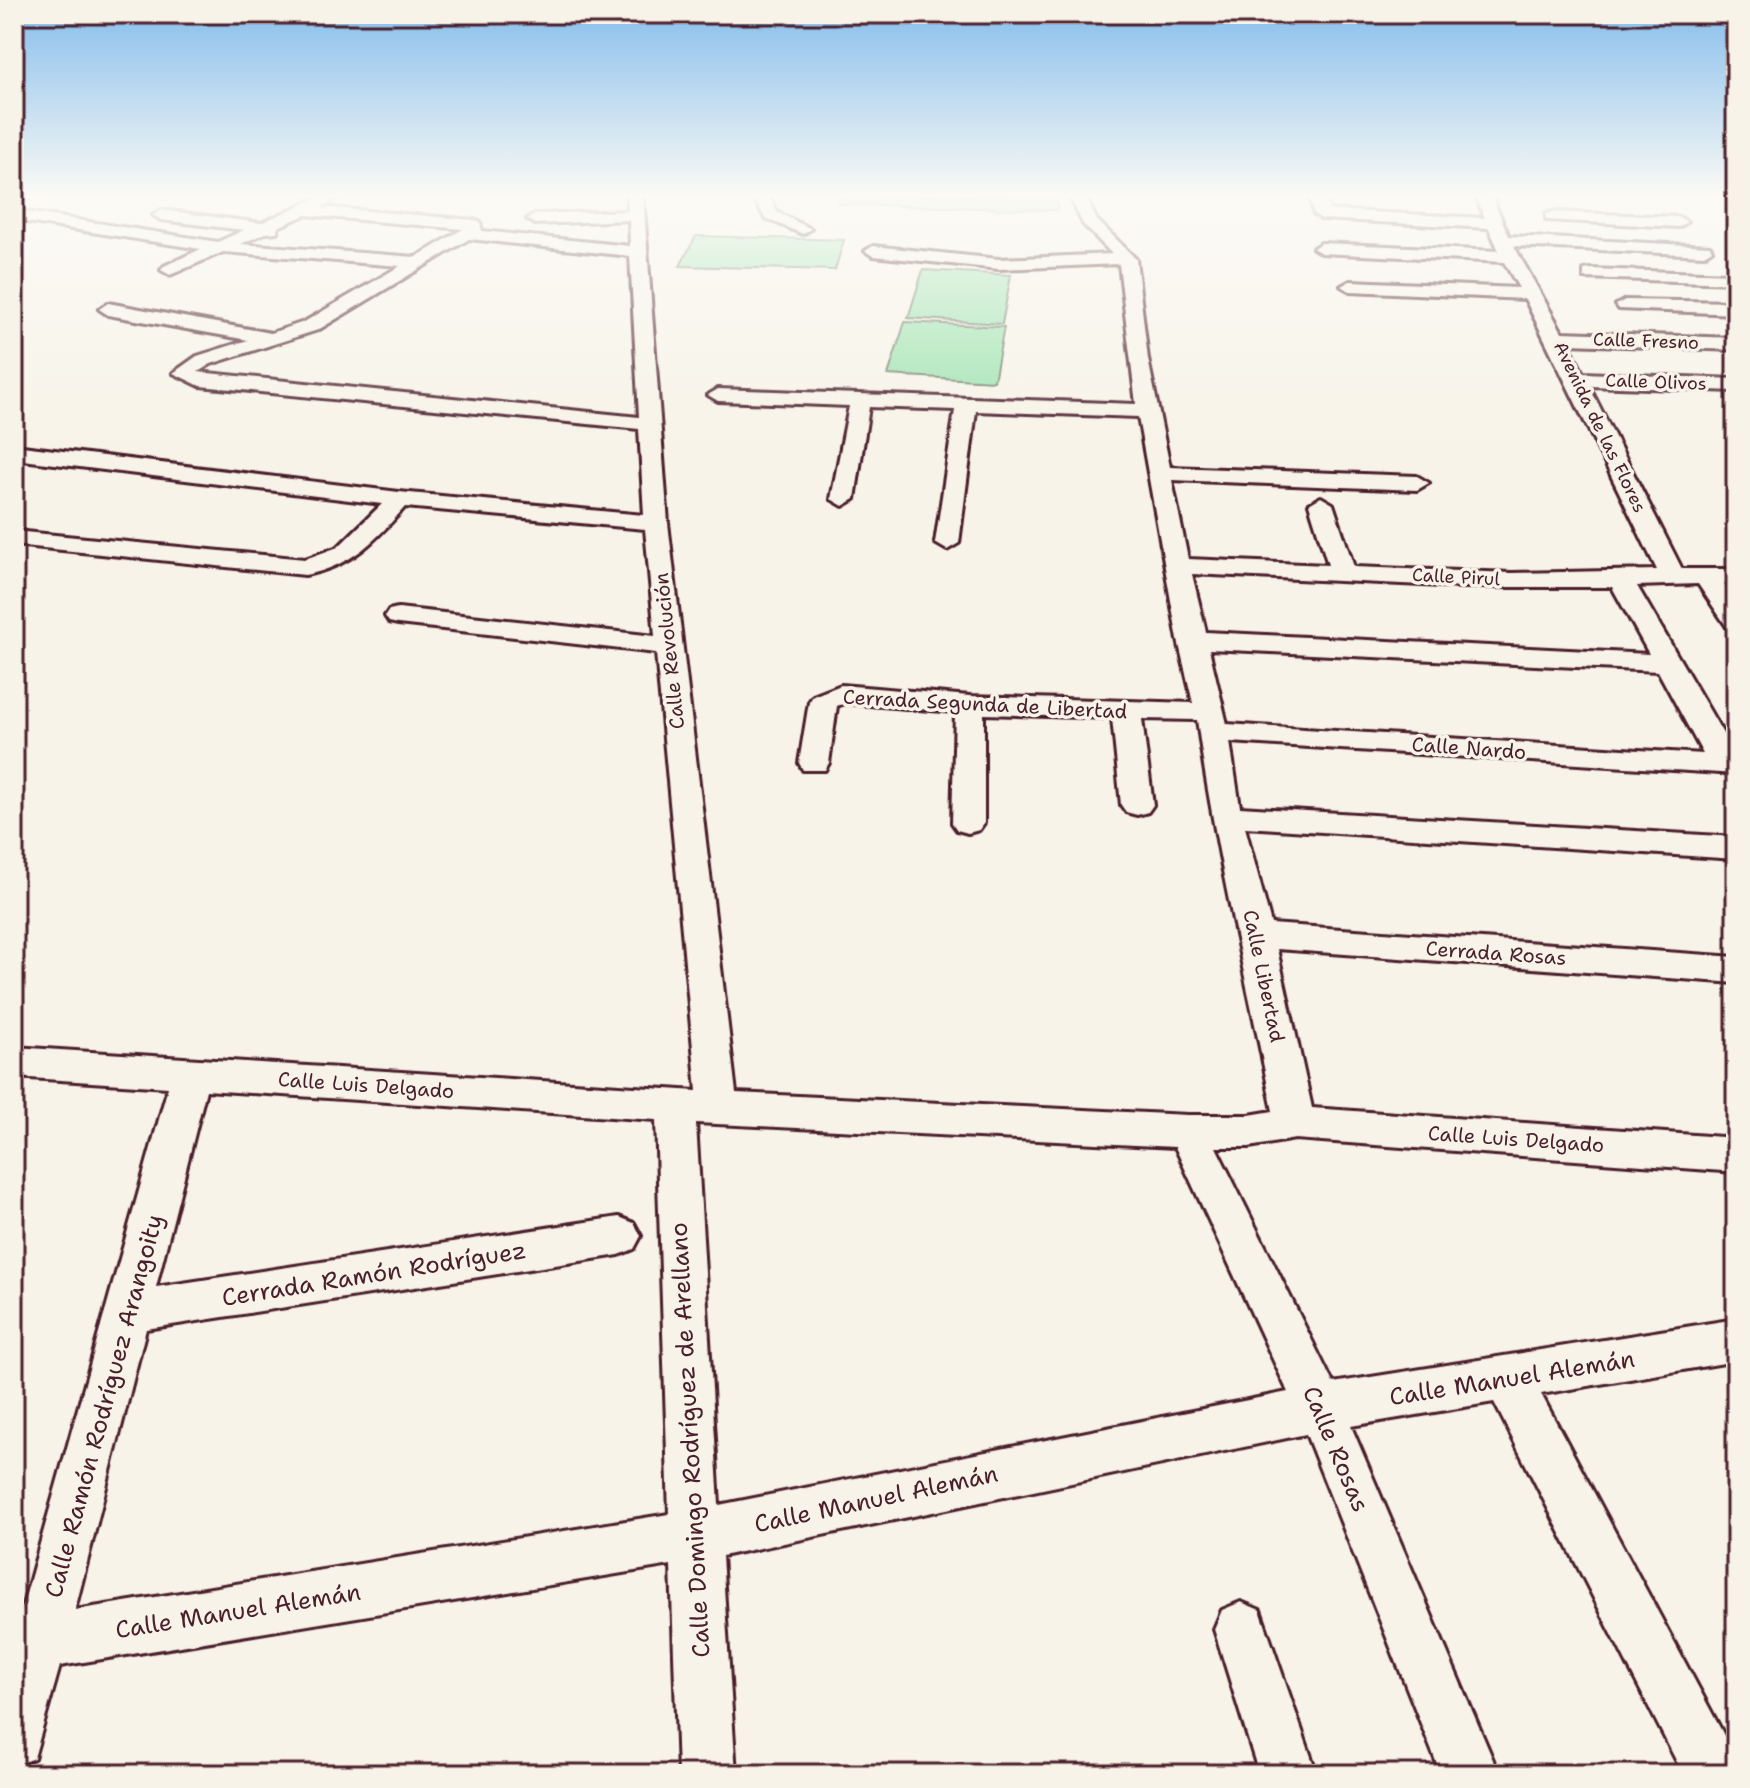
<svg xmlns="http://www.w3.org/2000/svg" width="1750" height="1788" font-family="'Shantell Sans',sans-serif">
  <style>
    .green { fill: #9de3b0; stroke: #74816e; stroke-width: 2 }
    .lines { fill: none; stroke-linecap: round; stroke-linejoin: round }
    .minor-casing { stroke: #4a1f2b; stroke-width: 6 }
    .minor { fill: #f7f3e8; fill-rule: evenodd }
    .labels { text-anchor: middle; stroke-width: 7; stroke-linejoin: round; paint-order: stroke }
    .far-street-label { font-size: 18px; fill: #4a1f2b; stroke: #f7f3e8 }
    .street-label { font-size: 20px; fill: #4a1f2b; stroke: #f7f3e8 }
    .near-street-label { font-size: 24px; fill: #4a1f2b; stroke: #f7f3e8 }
  </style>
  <rect width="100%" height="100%" fill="#f7f3e8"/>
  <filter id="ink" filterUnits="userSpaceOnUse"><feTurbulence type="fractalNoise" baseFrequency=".0125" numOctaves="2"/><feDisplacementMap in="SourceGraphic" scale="16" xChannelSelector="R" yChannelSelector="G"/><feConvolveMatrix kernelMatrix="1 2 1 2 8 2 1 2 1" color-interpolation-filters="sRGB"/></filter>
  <g filter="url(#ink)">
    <path class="green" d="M841 195H1057V210L838 204Z
      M696 236 844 240 835 270 680 266Z
      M923 270 1011 275 1002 324 908 318Z
      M905 322 1004 327 994 381 888 375Z"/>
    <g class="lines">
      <defs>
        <path id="minor" d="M323 195H343L322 207 474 220 480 222 482 231 630 246 629 220 535 224 527 219 535 214 628 211 627 195H643L668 523 736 1093 1188 1115H1249L1273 1111C1247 981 1215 850 1197 720L1142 719 1153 805 1148 812 1137 815 1126 812 1121 805 1112 718 984 714V823L979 830 968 833 957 830 952 823 955 712 845 703 837 706 829 763 825 770H803L799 763 809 702 813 696 841 685 970 696 1193 703 1178 640 1138 417 976 411 959 543 947 550 935 543 955 410 869 407 855 499 843 506 831 499 849 406 718 401 708 395 718 389 1136 404 1119 264 999 269 873 256 865 251 873 246 999 259 1112 254 1083 224 1069 195H1085L1096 219 1136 259 1148 359 1170 467 1417 476 1429 483 1417 490 1172 480 1188 559 1328 565 1309 504 1321 497 1333 504 1354 567 1512 573 1657 570 1525 299 1350 291 1341 286 1350 281 1519 288 1504 262 1321 253 1313 248 1321 243 1499 251 1489 228 1322 219 1314 214 1309 195H1325L1329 210 1485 218 1475 195H1491L1509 236 1710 246 1712 250 1704 255 1514 246 1562 332 1736 338V350L1569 344 1583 373 1736 379V391L1589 386 1682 569H1736V585L1724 584 1736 602V629L1727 627 1698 584 1637 586 1736 756V774L1230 742 1240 807 1736 837V859L1245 827 1271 924 1736 957V983L1277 949 1312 1108 1736 1138V1172L1295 1139 1249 1147H1216L1333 1383 1736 1319V1361L1541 1394 1734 1754 1736 1774H1683L1494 1402 1351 1426 1499 1774H1441L1306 1434 722 1556 736 1774H678L671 1565 60 1666 34 1758 14 1766V1620L19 1619 168 1087 14 1077V1047L697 1091 656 653 398 624 389 622 385 616 389 610 398 608 655 636 645 529 405 507C375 541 352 566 305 575L14 545V531L305 559 338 547 382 504 14 459V445L399 492 644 515 639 429 200 386 173 373 197 356 248 340 108 315 99 309 108 303 271 333 304 322 400 266 223 252 170 275 161 270 164 266 201 249 14 220V210L218 242 244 230 161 220 153 215 161 210 261 223ZM305 215 463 229 416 257 241 244 265 233 277 232 278 227ZM469 239 630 256 639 417 198 372 211 364 318 330ZM1192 574 1464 587H1612L1649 654 1206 632ZM1209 649 1658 671 1703 754 1227 724ZM206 1090 656 1120 669 1514 75 1610 146 1329 619 1255 634 1249 641 1236 634 1223 619 1217 156 1287ZM696 1123 1175 1147 1288 1392 719 1505Z
          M752 195H768L777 212 811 229 803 234 765 218Z
          M1552 212 1679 217 1687 222 1679 227 1546 220V214Z
          M1590 269 1731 274 1736 275V283L1584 278V270Z
          M1625 300 1736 302V314L1619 309 1616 305Z
          M1241 1602 1260 1610 1317 1774H1259L1214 1629 1222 1610Z"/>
      </defs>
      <use href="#minor" class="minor-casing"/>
      <use href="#minor" class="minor"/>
    </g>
  </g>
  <linearGradient id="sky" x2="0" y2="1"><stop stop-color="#85bdec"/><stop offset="0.44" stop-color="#fbfaf5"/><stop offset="1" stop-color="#fbfaf5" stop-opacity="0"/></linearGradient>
  <rect width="1750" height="445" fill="url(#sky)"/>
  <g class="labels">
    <g class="far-street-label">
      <text transform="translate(1646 341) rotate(2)" y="6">Calle Fresno</text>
      <text transform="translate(1656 382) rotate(2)" y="6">Calle Olivos</text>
      <text transform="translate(1600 427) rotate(64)" y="6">Avenida de las Flores</text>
      <text transform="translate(1456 577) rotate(3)" y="6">Calle Pirul</text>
    </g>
    <g class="street-label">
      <text transform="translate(669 651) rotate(-96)" y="7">Calle Revolución</text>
      <text transform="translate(985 704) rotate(3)" y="7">Cerrada Segunda de Libertad</text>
      <text transform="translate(1469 748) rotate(4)" y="7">Calle Nardo</text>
      <text transform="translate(1496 953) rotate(4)" y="7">Cerrada Rosas</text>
      <text transform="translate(1264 976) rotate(78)" y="7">Calle Libertad</text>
      <text transform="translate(366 1085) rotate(4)" y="7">Calle Luis Delgado</text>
      <text transform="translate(1516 1139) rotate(4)" y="7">Calle Luis Delgado</text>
    </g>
    <g class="near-street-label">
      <text transform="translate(374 1274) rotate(-9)" y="8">Cerrada Ramón Rodríguez</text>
      <text transform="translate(1512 1378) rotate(-9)" y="8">Calle Manuel Alemán</text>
      <text transform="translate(104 1406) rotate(-75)" y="8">Calle Ramón Rodríguez Arangoity</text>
      <text transform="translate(690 1440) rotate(-93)" y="8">Calle Domingo Rodríguez de Arellano</text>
      <text transform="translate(1336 1449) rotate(67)" y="8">Calle Rosas</text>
      <text transform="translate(876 1499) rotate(-12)" y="8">Calle Manuel Alemán</text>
      <text transform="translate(238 1611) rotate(-9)" y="8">Calle Manuel Alemán</text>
    </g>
  </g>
  <rect width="1750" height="1788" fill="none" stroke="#f7f3e8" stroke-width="48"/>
  <rect x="24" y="24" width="1702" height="1740" fill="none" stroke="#4a1f2b" stroke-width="3" filter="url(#ink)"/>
</svg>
